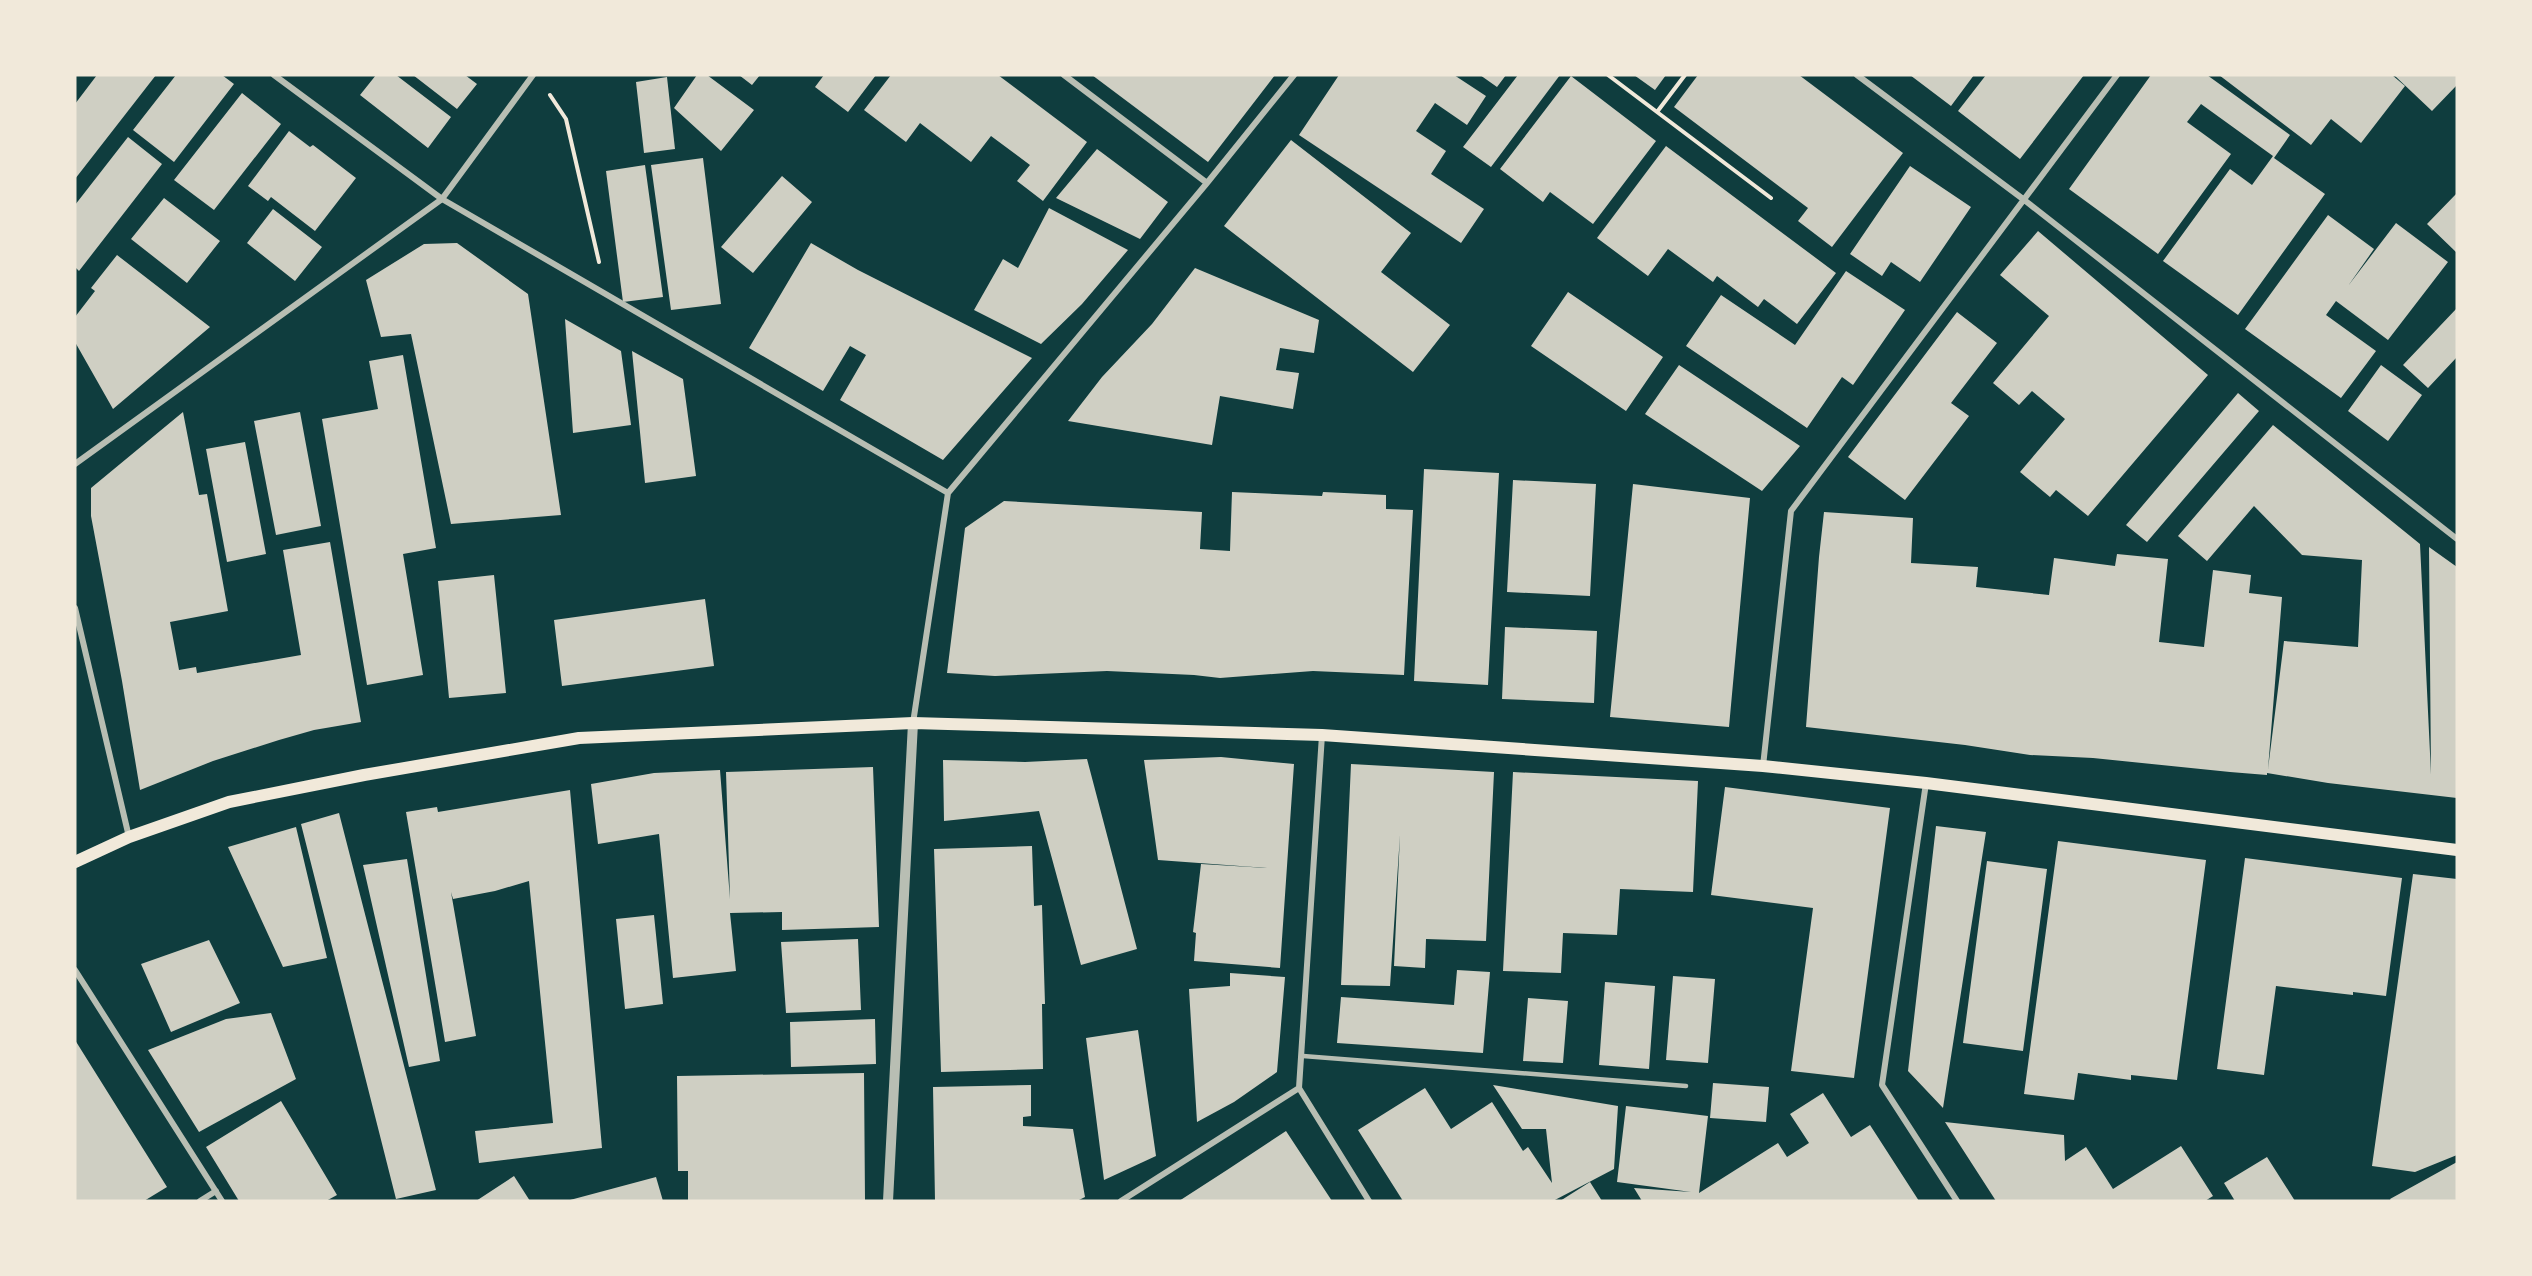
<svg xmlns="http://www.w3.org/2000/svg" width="2532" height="1276" font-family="Jost,sans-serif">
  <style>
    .building { fill: #cfcfc3 }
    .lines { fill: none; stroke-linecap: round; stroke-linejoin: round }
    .path { stroke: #f1e9da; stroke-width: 4 }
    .service { stroke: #b8beb3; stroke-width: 4.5 }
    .minor { stroke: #b8beb3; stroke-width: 6 }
    .tertiary { stroke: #b8beb3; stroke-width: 10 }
    .secondary { stroke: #f1e9da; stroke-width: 12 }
  </style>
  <rect width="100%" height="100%" fill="#0f3d3e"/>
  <path class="building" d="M97 75H156L75 179V104Z
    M176 75H222L234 84 174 162 133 130Z
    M376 75H396L451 117 428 148 360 95Z
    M413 75H465L477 84 457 109Z
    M697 75H707L754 110 721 151 674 108Z
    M739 75H760L752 85Z
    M824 75H876L848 112 815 87Z
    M891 75H998L1087 142 1043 201 1017 181 1030 165 991 136 971 162 920 123 906 142 864 110Z
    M1092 75H1275L1208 162Z
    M1339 75H1454L1486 96 1467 125 1435 103 1416 131 1446 151 1431 174 1484 209 1461 243 1299 135Z
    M1480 75H1506L1497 87Z
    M1518 75H1560L1491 167 1463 147Z
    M1634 75H1666L1655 90Z
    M1698 75H1799L1903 153 1832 247 1798 221 1808 208 1674 107Z
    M1910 75H1974L1951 106Z
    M1986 75H2084L2020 159 1958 111Z
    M2151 75H2207L2290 135 2274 158 2325 194 2238 315 2163 261 2230 169 2252 185 2273 156 2201 104 2187 122 2231 154 2158 254 2069 189Z
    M2219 75H2392L2405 86 2361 143 2331 119 2311 145Z
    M2394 75H2457V85L2432 111Z
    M1571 76 1656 141 1593 224 1550 192 1543 202 1500 169Z
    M667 77 675 149 644 153 636 82Z
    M242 93 281 124 214 210 174 180Z
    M289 131 310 147 313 145 356 178 315 231 271 197 268 201 248 186Z
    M128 137 162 164 79 271 75 267V205Z
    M1291 140 1411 233 1381 272 1450 325 1413 372 1224 226Z
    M1666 146 1836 273 1797 324 1764 299 1758 307 1717 276 1713 282 1668 249 1648 276 1597 238Z
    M1097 149 1168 202 1140 239 1056 198Z
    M703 158 721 304 671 310 651 165Z
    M645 165 663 297 623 302 606 171Z
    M1910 166 1971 207 1920 282 1891 262 1882 276 1850 254Z
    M782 176 812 202 753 273 721 247Z
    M2457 193V253L2427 224Z
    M164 198 220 241 187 283 131 239Z
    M1049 208 1128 250 1082 304 1041 344 974 310 1003 259 1018 268Z
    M273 209 322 247 295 281 247 243Z
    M2328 215 2374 249 2348 286 2396 223 2448 262 2388 340 2336 301 2326 315 2376 351 2341 398 2245 329Z
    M2038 231 2208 375 2088 516 2056 490 2050 497 2020 472 2065 419 2032 391 2019 405 1993 383 2049 316 2000 275Z
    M457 243 528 294 561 515 451 524 411 334 381 337 366 280 424 244Z
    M811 243 858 270 1032 358 943 460 840 400 866 355 850 346 823 391 749 348Z
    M117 255 210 327 113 409 75 342V317L95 291 91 288Z
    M1195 268 1319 320 1314 353 1280 348 1276 370 1299 373 1293 409 1220 396 1212 445 1068 421 1102 377 1152 324Z
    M1846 271 1905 310 1853 385 1842 377 1807 428 1686 346 1721 295 1795 345Z
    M1568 292 1663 357 1626 411 1531 346Z
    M2457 308V357L2428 388 2403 365Z
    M1957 312 1997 343 1951 403 1969 416 1905 500 1848 457Z
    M565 319 621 351 631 425 573 433Z
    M632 351 683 379 696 476 645 483Z
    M403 355 436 548 403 554 423 675 367 685 322 419 378 409 369 361Z
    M1679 365 1800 446 1762 491 1645 414Z
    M2381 365 2422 395 2388 441 2348 411Z
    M2238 393 2259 411 2147 542 2126 525Z
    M183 412 199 495 207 494 228 611 170 622 179 670 196 667 197 673 301 655 283 550 330 542 361 722 314 730 279 740 213 761 140 790 122 681 91 516V488Z
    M300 412 321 526 276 535 254 421Z
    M2273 425 2420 544 2431 774 2429 547 2457 567V798L2328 783 2267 773V775L2230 772 2093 758 2030 755 1965 745 1806 727 1819 557 1824 512 1913 518 1911 563 1978 567 1976 587 2049 595 2054 558 2115 566 2117 554 2168 559 2159 642 2204 647 2213 570 2251 575 2249 593 2282 597 2268 769 2284 641 2358 647 2362 560 2302 555 2254 506 2207 561 2178 536Z
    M245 442 266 554 227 562 206 449Z
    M1424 469 1499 473 1488 685 1414 681Z
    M1513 480 1596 484 1590 596 1507 592Z
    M1633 484 1750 498 1729 727 1610 717Z
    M1232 492 1322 496 1323 492 1386 495V509L1413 510 1404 675 1313 671 1220 678 1194 675 1107 671 995 676 947 673 965 528 1004 501 1202 512 1200 549 1230 551Z
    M494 575 506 693 449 698 438 581Z
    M705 599 714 666 562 686 554 620Z
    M1505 627 1597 631 1594 703 1502 699Z
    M1221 757 1294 764 1280 968 1194 961 1196 933 1193 932 1201 864 1267 868 1158 860 1144 760Z
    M1087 759 1137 949 1081 965 1039 811 944 821 943 760 1025 762Z
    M1351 764 1494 772 1486 941 1426 939 1425 968 1394 966 1400 835 1390 986 1341 985Z
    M873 767 879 927 782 930V912L730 913 736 971 673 978 659 834 598 844 591 784 654 773 720 770 730 899 726 772Z
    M1513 772 1698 781 1693 892 1620 889 1617 935 1563 933 1561 973 1503 971Z
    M1725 787 1890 808 1854 1078 1791 1071 1813 908 1711 895Z
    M570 790 602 1148 479 1163 475 1131 553 1123 529 881 495 891 453 899 451 892 476 1036 445 1042 406 812 437 807 438 812Z
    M339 813 436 1190 396 1199 301 824Z
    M1936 826 1986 832 1943 1108 1908 1071Z
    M296 827 327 958 283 967 228 847Z
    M2058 841 2206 860 2177 1080 2131 1075V1080L2078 1073 2074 1100 2024 1094Z
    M1032 846 1034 906 1042 905 1045 1004H1042L1043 1069 941 1072 934 849Z
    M2245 858 2402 878 2386 996 2353 992V995L2276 986 2264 1075 2217 1069Z
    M407 859 440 1061 409 1067 363 865Z
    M1987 861 2047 869 2023 1051 1963 1043Z
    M2413 874 2457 879V1155L2415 1172 2372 1166Z
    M654 915 663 1004 625 1009 616 919Z
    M858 939 861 1010 786 1013 781 942Z
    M209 940 240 1003 171 1032 141 964Z
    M1457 970 1490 972 1483 1053 1337 1043 1341 997 1454 1005Z
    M1230 973 1285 977 1277 1072 1234 1102 1197 1122 1189 989 1230 986Z
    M1673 976 1715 979 1708 1063 1666 1060Z
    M1605 982 1655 986 1649 1069 1599 1065Z
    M1528 998 1568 1001 1563 1063 1523 1061Z
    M271 1013 296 1079 199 1132 148 1050 226 1019Z
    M875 1019 876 1064 791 1067 790 1022Z
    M1138 1030 1156 1156 1104 1180 1086 1038Z
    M75 1040 167 1187 144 1201H75Z
    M864 1073 865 1201H688V1171H678L677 1076Z
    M1713 1083 1769 1087 1766 1122 1710 1118Z
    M1031 1085V1116L1023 1117V1126L1073 1129 1085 1197 1077 1201H935L933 1087Z
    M1493 1085 1618 1106 1614 1169 1553 1201H1403L1358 1130 1425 1088 1451 1129 1492 1102 1523 1151 1528 1147 1552 1183 1546 1129H1522Z
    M1823 1093 1851 1137 1870 1125 1919 1201H1642L1634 1188 1691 1192 1617 1182 1626 1106 1708 1116 1699 1193 1778 1143 1787 1157 1809 1143 1790 1114Z
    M281 1101 337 1195 326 1201H239L206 1147Z
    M1945 1122 2064 1135 2065 1161 2086 1147 2113 1189 2181 1146 2213 1196 2205 1201H1996Z
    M1286 1131 1332 1201H1179L1227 1170Z
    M2267 1157 2295 1201H2235L2224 1183Z
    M2457 1162V1201H2391L2390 1199Z
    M514 1176 530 1201H476Z
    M656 1177 663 1201H570V1200Z
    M1590 1182 1602 1201H1560Z"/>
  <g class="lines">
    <path class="path" d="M1608 75 1657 112 1685 75
      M550 95 566 119 599 262
      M1657 112 1771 198"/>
    <path class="service" d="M1303 1056 1686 1086"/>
    <path class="minor" d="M274 75 442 199 948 493
      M1064 75 1207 183
      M1857 75 2023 199 2457 539
      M75 464 442 199 533 75
      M75 608 129 837
      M913 723 948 493 1207 183 1294 75
      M1322 735 1299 1088 1369 1201
      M1763 766 1791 511 2117 75
      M1926 783 1882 1085 1957 1201
      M75 970 222 1201
      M200 1201 216 1191
      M1121 1201 1299 1088"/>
    <path class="tertiary" d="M888 1201 913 723"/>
    <path class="secondary" d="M75 862 129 837 229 802 364 775 579 738 913 723 1322 735 1763 766 1926 783 2457 850"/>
  </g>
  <rect width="2532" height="1276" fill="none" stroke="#f1e9da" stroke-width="153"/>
</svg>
